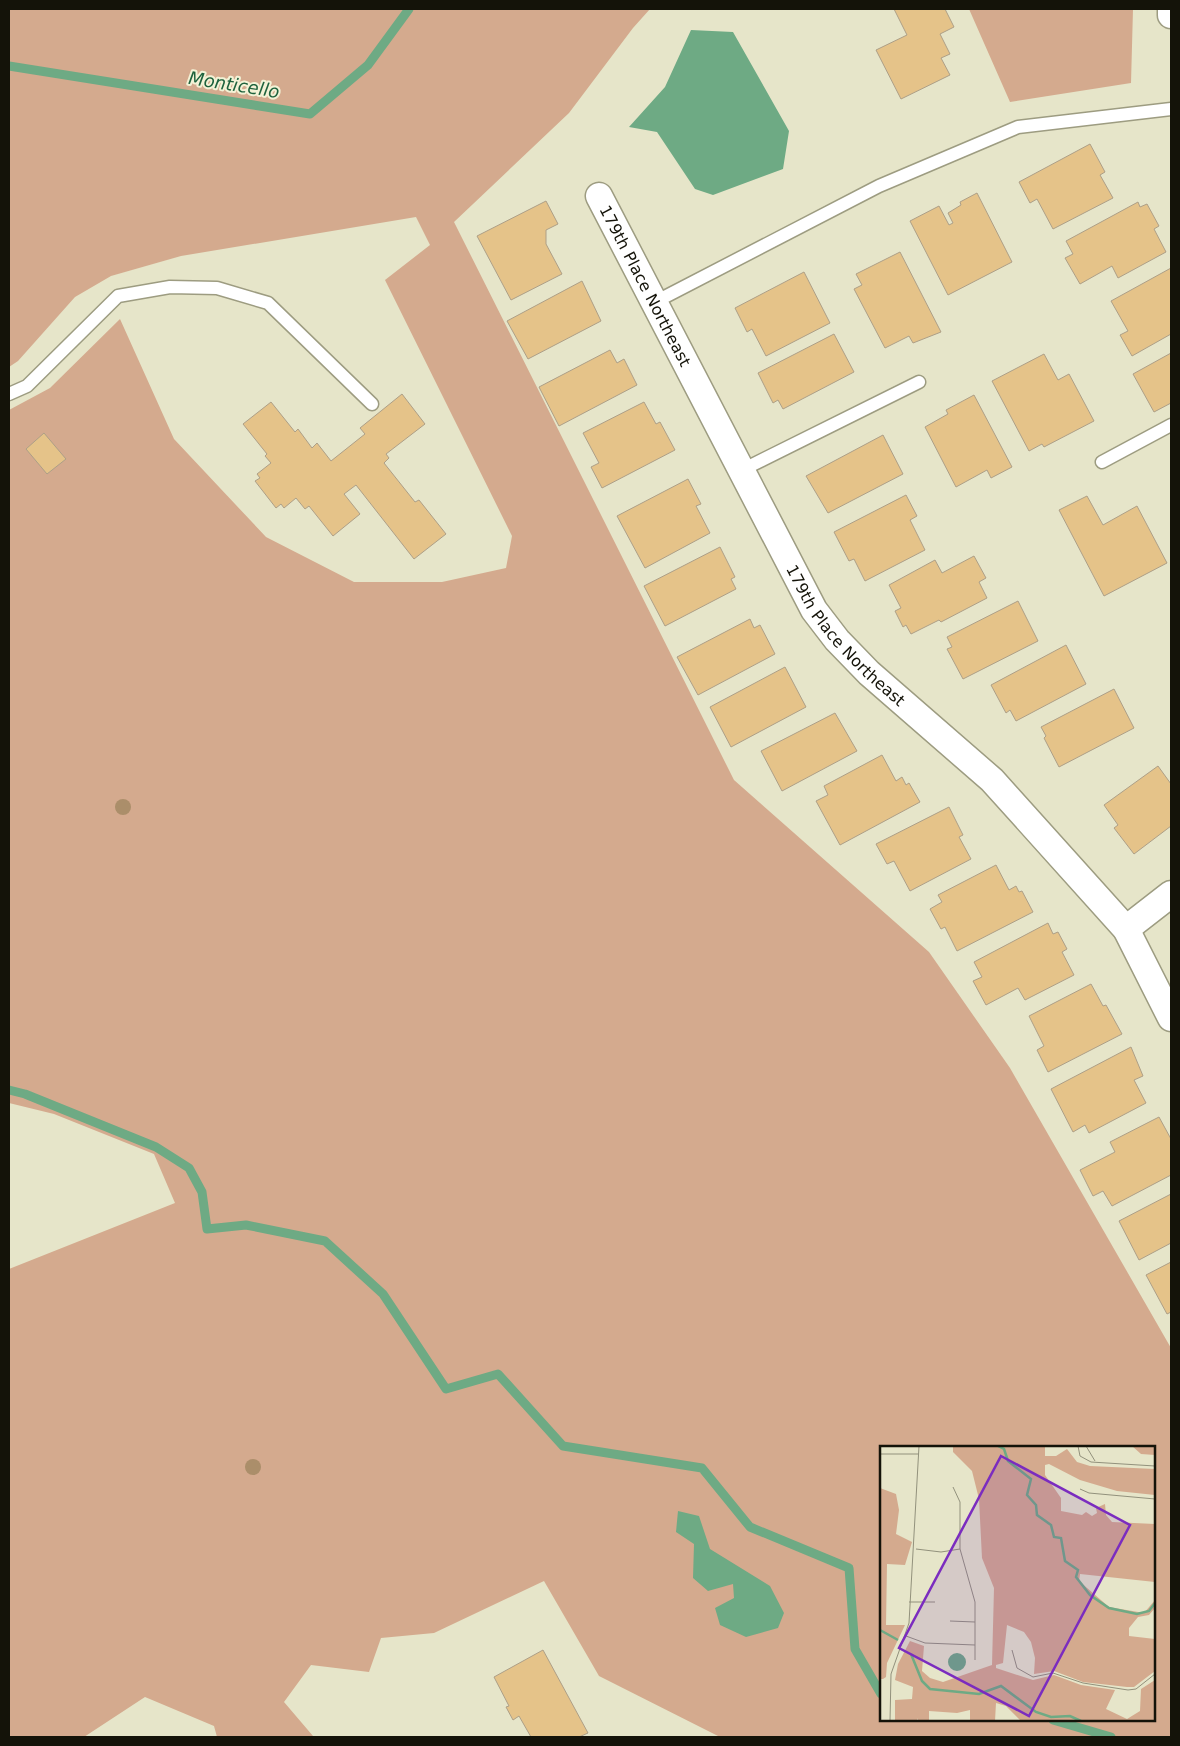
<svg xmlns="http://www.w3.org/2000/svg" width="1180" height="1746" font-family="'DejaVu Sans',sans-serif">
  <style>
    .green { fill: #d4aa8e; fill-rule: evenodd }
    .water { fill: #6eaa84 }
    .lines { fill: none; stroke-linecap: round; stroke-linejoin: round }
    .stream { stroke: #6eaa84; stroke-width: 9 }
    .building { fill: #e5c389; stroke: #ad9f87 }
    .lane-casing { stroke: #9d9c81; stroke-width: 15 }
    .street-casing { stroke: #9d9c81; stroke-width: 29 }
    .lane { stroke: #fff; stroke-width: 12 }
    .street { stroke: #fff; stroke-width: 26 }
    .tree { fill: #ab8e6a }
    .labels { text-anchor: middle; stroke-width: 4; stroke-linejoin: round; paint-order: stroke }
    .street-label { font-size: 16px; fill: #141309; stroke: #f3f2d6 }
    .water-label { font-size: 18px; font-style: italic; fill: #1e623d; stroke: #f3f2d6 }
    .inset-river { fill: none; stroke: #6eaa84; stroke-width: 2.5 }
    .inset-road { fill: none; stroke: #92917c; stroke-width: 1 }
    .view { fill: #7b2cbf; fill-opacity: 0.15; stroke: #7b2cbf; stroke-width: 2.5 }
    .inset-edge { fill: none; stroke: #141309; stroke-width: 2.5 }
  </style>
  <rect width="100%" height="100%" fill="#e6e5c9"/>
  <path class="green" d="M9 9H650L633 28 569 113 454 222 734 780 929 952 1010 1068 1171 1348V1737H720L599 1676 544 1581 434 1633 381 1638 369 1672 311 1665 284 1702 313 1736 311 1737H217L214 1726 145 1697 84 1737H9V1269L175 1203 154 1154 54 1114 9 1103V410L50 388 120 319 174 439 266 537 354 582H442L506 568 512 536 385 280 430 245 416 217 181 256 111 276 75 297 18 361 9 367ZM881 1447H1154V1720H881Z
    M969 9H1133L1131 83 1010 102Z"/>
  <path class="water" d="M691 30 733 32 789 131 783 169 713 195 695 189 657 132 629 127 665 87Z
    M678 1511 699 1516 710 1549 770 1586 784 1613 778 1628 746 1637 720 1625 715 1608 734 1598 733 1584 708 1591 693 1578 694 1544 676 1532Z"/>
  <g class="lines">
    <path class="stream" d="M9 66 310 114 368 65 409 9
      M9 1090 25 1094 156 1147 189 1168 202 1192 207 1229 246 1225 325 1241 383 1294 446 1389 498 1374 563 1446 702 1468 750 1527 849 1568 855 1649 881 1694
      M1053 1720 1111 1737"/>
  </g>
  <path class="building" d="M894 9H945L954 27 940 34 950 54 941 58 950 75 901 99 876 50 907 35Z
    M1090 144 1105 172 1100 175 1113 198 1053 229 1037 199 1030 203 1019 182Z
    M977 193 1012 262 948 295 910 221 939 206 949 225 953 223 948 213 961 205 960 202Z
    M546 201 558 224 546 230V244L562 274 511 300 477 236Z
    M1138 202 1140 207 1147 204 1159 226 1154 229 1166 252 1118 278 1112 266 1080 284 1065 258 1073 254 1066 241Z
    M900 252 941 332 913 343 909 336 885 348 854 289 862 285 856 274Z
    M1171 268V334L1132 356 1120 335 1128 331 1111 301Z
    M804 272 830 323 766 356 752 329 747 332 735 308Z
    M582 281 601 321 528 359 507 321Z
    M834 334 854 372 783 409 778 400 773 403 758 373Z
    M610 350 617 363 624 359 637 385 559 426 539 387Z
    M1171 353V403L1154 412 1133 374Z
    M1044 354 1058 380 1069 374 1094 421 1044 447 1042 444 1029 451 992 381Z
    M402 394 425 424 386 454 389 458 384 463 415 502 419 500 446 534 414 559 356 485 344 494 360 514 333 536 309 506 305 509 296 498 284 508 281 504 276 508 255 481 260 478 257 474 271 463 265 456 267 454 243 424 271 402 295 432 298 429 312 448 317 443 331 461 365 434 360 428Z
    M974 395 1012 467 991 478 987 470 956 487 925 427 948 414 946 410Z
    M644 402 656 424 660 422 675 450 602 488 591 467 599 463 583 433Z
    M44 433 66 459 47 474 26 449Z
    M883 435 903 474 828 513 806 476Z
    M688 479 701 504 696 506 710 533 645 568 617 516Z
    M906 495 917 516 910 520 925 550 865 581 854 559 849 561 834 532Z
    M1087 496 1103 525 1137 506 1167 563 1104 596 1059 510Z
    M720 547 735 577 731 579 736 589 665 626 644 586Z
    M974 556 986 578 979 582 987 598 941 622 939 620 911 634 906 625 903 627 895 611 901 608 889 585 935 560 942 573Z
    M1018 601 1038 641 963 679 947 649 952 647 947 637Z
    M750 619 754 628 760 625 775 654 698 695 677 657Z
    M1066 645 1086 684 1016 721 1010 710 1006 713 991 685Z
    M785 667 806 707 731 747 710 707Z
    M1114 689 1134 728 1059 767 1044 738 1046 736 1041 727Z
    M835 713 857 751 782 791 761 751Z
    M882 755 896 781 902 777 906 785 909 783 920 802 840 845 816 801 828 795 824 786Z
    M1158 766 1171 784V826L1134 854 1114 828 1118 825 1104 805Z
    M949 807 963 835 959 837 971 859 910 891 894 861 887 864 876 844Z
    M996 865 1009 890 1016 886 1019 892 1022 891 1033 912 957 951 945 927 941 929 930 909 942 902 938 895Z
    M1048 923 1053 934 1058 932 1067 949 1062 952 1074 975 1025 1000 1018 988 986 1005 973 981 982 977 974 962Z
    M1091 984 1103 1006 1106 1005 1122 1034 1048 1072 1037 1050 1044 1046 1029 1016Z
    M1131 1047 1143 1076 1134 1080 1146 1103 1089 1133 1085 1125 1073 1132 1051 1089Z
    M1159 1117 1171 1139V1175L1112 1206 1103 1191 1093 1196 1080 1170 1115 1152 1110 1142Z
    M1171 1194V1243L1139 1260 1119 1221Z
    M1171 1262V1312L1167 1314 1146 1275Z
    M543 1650 588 1733 579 1737H531L519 1716 513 1720 506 1707 509 1706 494 1677Z"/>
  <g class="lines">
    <defs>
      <path id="lane" d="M653 303 879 186 1018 127 1171 109
        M9 394 27 386 118 296 170 287 217 288 268 303 372 404
        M1102 462 1171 425
        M740 471 919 382"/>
      <g id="street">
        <path d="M1171 9V15"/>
        <path id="s1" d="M599 196 814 610 837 640 869 673 992 780 1126 929 1171 1018"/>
        <path d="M1126 929 1171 894"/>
      </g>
    </defs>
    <use href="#lane" class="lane-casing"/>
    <use href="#street" class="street-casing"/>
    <use href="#lane" class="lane"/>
    <use href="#street" class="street"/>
  </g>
  <g class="tree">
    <circle cx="123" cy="807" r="8"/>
    <circle cx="253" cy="1467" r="8"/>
  </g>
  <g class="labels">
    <g class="street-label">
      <text dy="6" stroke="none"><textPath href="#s1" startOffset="101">179th Place Northeast</textPath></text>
      <text dy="6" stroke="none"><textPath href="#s1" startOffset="506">179th Place Northeast</textPath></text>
    </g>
    <g class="water-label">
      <text transform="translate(234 85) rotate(9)" y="6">Monticello</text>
    </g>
  </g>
  <g transform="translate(880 1446)">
    <rect width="275" height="275" fill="#e6e5c9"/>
    <path d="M73 0H165V10H176L187 3 197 16 210 20 275 23V49L237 45 200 34 169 18 165 19V29L181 52V65L202 69 206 66 212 70 217 67 216 62 225 58 226 69 232 76 275 78V136L200 128 199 135 229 161 264 167 275 154V162L269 169 258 171 249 182V190L275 193V225L254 241H247L203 236 174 225 154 228 155 212 151 196 144 186 127 179 123 217 116 219V222L153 234 174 229 201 239 235 244 226 263 247 273 260 265 261 243 275 234V275H141L126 260 116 257 115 275H90V264L77 267 49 265V275H38L37 272V275H15V254L32 253 33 241 15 234 18 218 30 195 44 200 42 225 50 232 63 236 112 219 114 142 102 112 99 53 92 25 73 6ZM252 0H275V9L261 8ZM0 42 16 48 19 64 16 88 32 96 25 119 7 118 6 179H25L7 217 6 231 3 233H0Z" fill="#d4aa8e"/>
    <path d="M68 216a9 9 0 1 1 18 0a9 9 0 1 1-18 0Z" fill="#6eaa84"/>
    <path class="inset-river" d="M118 0 124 3 128 15 151 33 147 49 156 59 157 69 171 79 174 91 181 92 185 115 198 124 196 131 210 149 229 162 257 168 269 165 275 157M0 184 18 194M31 208 42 235 50 243 99 248 121 240 156 266 171 271 190 270 201 275"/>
    <path class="inset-road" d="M198 0 200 10 211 16 275 20M206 0 215 15M0 8H39M73 41 80 56V103L95 156V214M200 43 209 47 275 53M36 103 61 106 80 103M29 156H55M70 175 95 176M26 190 45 197 95 199M132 204 137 222 153 231 173 227 203 237 248 244 256 243 275 228M10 275 11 228 29 177 39 0"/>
    <path class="view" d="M121 10 250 79 149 270 19 202Z"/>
    <rect width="275" height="275" class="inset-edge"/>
  </g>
  <rect width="1180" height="1746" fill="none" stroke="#141309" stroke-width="20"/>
</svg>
